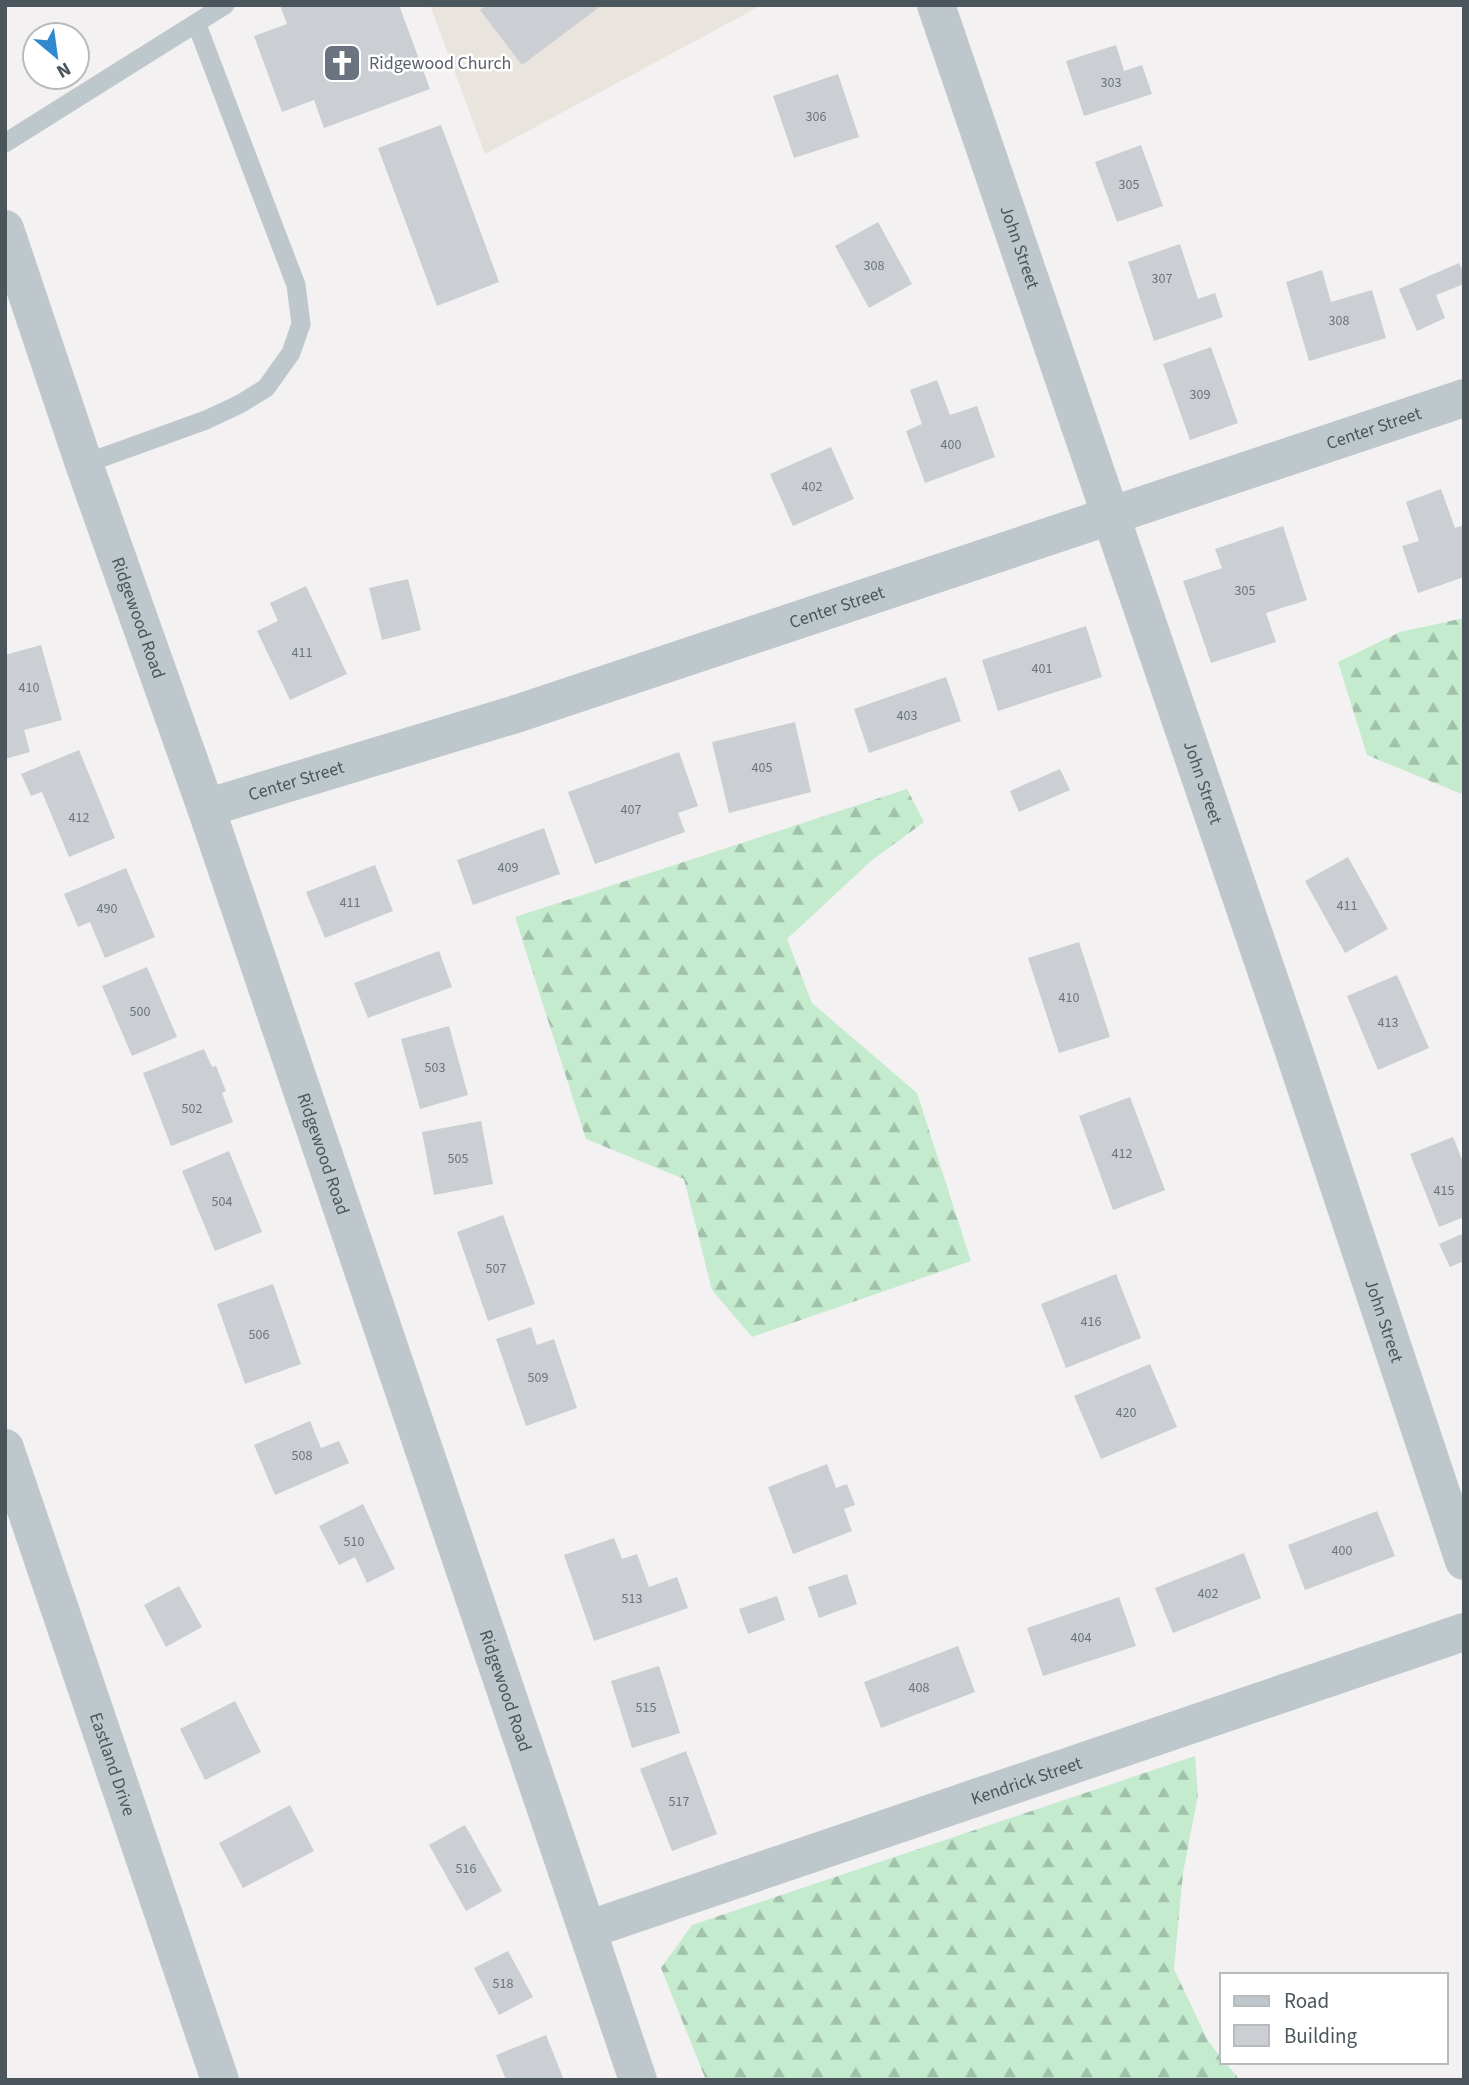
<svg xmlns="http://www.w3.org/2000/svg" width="1469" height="2085" font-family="'Source Sans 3',sans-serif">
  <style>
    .commercial { fill: #e9e5de }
    .forest { fill: url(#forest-firs) }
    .building { fill: #cbcfd3 }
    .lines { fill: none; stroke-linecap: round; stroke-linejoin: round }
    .lane { stroke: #bec7cc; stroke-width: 19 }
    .street { stroke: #bec7cc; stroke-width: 38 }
    .labels { text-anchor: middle; stroke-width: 5; stroke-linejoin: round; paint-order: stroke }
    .number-label { font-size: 14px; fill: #6b747a }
    .worship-label { font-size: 18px; fill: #5b616d; stroke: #fff; text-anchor: start }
    .street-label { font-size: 18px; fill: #4b565c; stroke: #fff }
  </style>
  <defs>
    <pattern id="forest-firs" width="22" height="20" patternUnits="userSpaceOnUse" patternTransform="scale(1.75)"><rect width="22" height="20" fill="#c5ebcf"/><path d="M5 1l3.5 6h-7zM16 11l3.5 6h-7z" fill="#a2c1ab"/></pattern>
  </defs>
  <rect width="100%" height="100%" fill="#f3f1f1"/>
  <path class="commercial" d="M430 5H762L485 154Z"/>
  <path class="forest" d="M1464 618V795L1367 755 1338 662 1400 632Z
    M907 789 924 822 871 861 787 939 812 1003 917 1093 971 1261 752 1337 712 1290 684 1179 586 1139 515 917Z
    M1195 1756 1198 1795 1183 1873 1174 1969 1208 2041 1222 2059V2062H1225L1240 2080H706L661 1968 692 1925Z"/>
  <path class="building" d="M280 5H399L430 89 324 128 314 100 282 112 254 36 287 24Z
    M486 5H602L522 65 480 10Z
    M1116 45 1124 71 1142 65 1152 94 1084 116 1066 61Z
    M838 74 859 137 794 158 773 96Z
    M441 125 499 282 437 306 378 148Z
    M1141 145 1163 206 1117 222 1095 162Z
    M878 222 912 284 869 308 835 246Z
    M1180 244 1198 299 1215 293 1223 317 1154 341 1128 262Z
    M1459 263 1464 274V284L1436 295 1445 318 1417 331 1399 289Z
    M1322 270 1331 302 1372 290 1386 338 1309 361 1286 282Z
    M1211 347 1238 423 1190 440 1163 364Z
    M937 380 950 415 977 406 995 457 925 483 906 431 922 424 910 390Z
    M831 447 854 499 793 526 770 474Z
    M1441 489 1455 528 1464 525V577L1418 593 1402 546 1419 541 1406 502Z
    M1283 526 1307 600 1266 613 1276 642 1211 663 1183 581 1222 568 1215 549Z
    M408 579 421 630 382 640 369 588Z
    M306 586 347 674 290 700 257 631 278 621 270 603Z
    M1086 626 1102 677 998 711 982 660Z
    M41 645 62 720 24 730 30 752 5 759V655Z
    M946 677 961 721 869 753 854 709Z
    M795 722 811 792 729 813 712 742Z
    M79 750 115 838 69 857 42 792 31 796 21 774Z
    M679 752 698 806 678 813 685 832 595 864 568 792Z
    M1060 769 1070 790 1019 812 1010 791Z
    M544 828 560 874 473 905 457 860Z
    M1348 857 1388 929 1345 953 1305 881Z
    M375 865 393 911 325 938 306 892Z
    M126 868 155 937 105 958 90 922 78 927 64 894Z
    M1079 942 1110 1037 1059 1053 1028 958Z
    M439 951 452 987 368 1018 354 983Z
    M147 967 177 1037 132 1056 102 986Z
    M1397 975 1429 1048 1378 1070 1347 996Z
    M449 1026 468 1095 420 1109 401 1039Z
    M204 1049 212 1067 216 1066 226 1091 222 1093 233 1122 171 1146 143 1073Z
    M1130 1097 1165 1190 1113 1210 1079 1116Z
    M481 1121 493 1184 434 1195 422 1132Z
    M1453 1137 1464 1164V1217L1439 1227 1410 1154Z
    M229 1151 262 1232 215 1251 182 1171Z
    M503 1215 535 1304 488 1321 457 1232Z
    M1464 1233V1261L1450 1267 1439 1244Z
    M1116 1274 1141 1338 1066 1368 1041 1304Z
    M273 1284 301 1364 245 1384 217 1304Z
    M531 1327 537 1345 554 1339 577 1408 526 1426 496 1339Z
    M1150 1364 1177 1427 1101 1459 1074 1396Z
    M310 1421 321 1448 339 1441 349 1463 275 1495 254 1445Z
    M827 1464 836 1488 847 1484 855 1505 844 1509 852 1531 793 1554 768 1487Z
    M363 1504 395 1569 367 1583 355 1557 339 1565 319 1526Z
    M1377 1511 1395 1556 1305 1590 1288 1545Z
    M614 1538 622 1559 637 1554 649 1587 677 1577 688 1608 594 1641 564 1555Z
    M1244 1553 1261 1598 1173 1633 1155 1588Z
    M847 1574 857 1604 819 1618 808 1587Z
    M179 1586 202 1627 166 1647 144 1605Z
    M777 1596 785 1620 748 1634 739 1609Z
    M1119 1597 1136 1646 1043 1676 1027 1628Z
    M958 1646 975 1692 881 1728 864 1682Z
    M659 1666 680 1733 632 1748 611 1681Z
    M235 1701 261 1752 205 1780 180 1729Z
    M686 1751 717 1834 672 1851 640 1769Z
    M290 1805 314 1851 243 1888 219 1843Z
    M465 1825 502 1891 466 1911 429 1845Z
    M508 1951 533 1997 499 2015 474 1968Z
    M546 2035 564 2080H506L496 2055Z"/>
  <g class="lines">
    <path class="lane" d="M5 143 225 5
      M84 464 206 420 240 404 266 388 291 353 301 324 296 285 197 25"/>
    <g class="street">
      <path id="s1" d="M936 5C1116 523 1292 1041 1464 1561"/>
      <path id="s2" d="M5 229 84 464 206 808 638 2080"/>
      <path id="s3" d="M206 808 519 713 1464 398"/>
      <path id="s4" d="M5 1448 220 2080"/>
      <path id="s5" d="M587 1930 1464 1632"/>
    </g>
  </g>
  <defs>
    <symbol id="church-square" viewBox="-11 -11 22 22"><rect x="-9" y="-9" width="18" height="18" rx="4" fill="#6b7280" stroke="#fff"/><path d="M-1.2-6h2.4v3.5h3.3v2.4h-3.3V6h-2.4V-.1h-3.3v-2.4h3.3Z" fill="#fff"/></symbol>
  </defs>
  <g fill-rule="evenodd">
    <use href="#church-square" x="320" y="41" width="44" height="44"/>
  </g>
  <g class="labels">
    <g class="number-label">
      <text x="1111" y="87">303</text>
      <text x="816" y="121">306</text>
      <text x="1129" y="189">305</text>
      <text x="874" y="270">308</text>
      <text x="1162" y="283">307</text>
      <text x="1339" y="325">308</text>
      <text x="1200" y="399">309</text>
      <text x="951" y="449">400</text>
      <text x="812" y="491">402</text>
      <text x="1245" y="595">305</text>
      <text x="302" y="657">411</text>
      <text x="1042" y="673">401</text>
      <text x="29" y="692">410</text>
      <text x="907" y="720">403</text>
      <text x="762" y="772">405</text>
      <text x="631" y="814">407</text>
      <text x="79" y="822">412</text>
      <text x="508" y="872">409</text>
      <text x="350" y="907">411</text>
      <text x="1347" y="910">411</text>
      <text x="107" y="913">490</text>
      <text x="1069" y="1002">410</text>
      <text x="140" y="1016">500</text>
      <text x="1388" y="1027">413</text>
      <text x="435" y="1072">503</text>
      <text x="192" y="1113">502</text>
      <text x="1122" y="1158">412</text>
      <text x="458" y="1163">505</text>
      <text x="1444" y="1195">415</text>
      <text x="222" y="1206">504</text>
      <text x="496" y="1273">507</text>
      <text x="1091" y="1326">416</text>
      <text x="259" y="1339">506</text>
      <text x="538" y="1382">509</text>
      <text x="1126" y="1417">420</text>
      <text x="302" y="1460">508</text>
      <text x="354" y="1546">510</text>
      <text x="1342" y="1555">400</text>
      <text x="1208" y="1598">402</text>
      <text x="632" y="1603">513</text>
      <text x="1081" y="1642">404</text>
      <text x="919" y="1692">408</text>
      <text x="646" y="1712">515</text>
      <text x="679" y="1806">517</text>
      <text x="466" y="1873">516</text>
      <text x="503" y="1988">518</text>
    </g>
    <g class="worship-label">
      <text x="369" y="69">Ridgewood Church</text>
    </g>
    <g class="street-label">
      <text dy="6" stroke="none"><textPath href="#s1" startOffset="256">John Street</textPath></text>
      <text dy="6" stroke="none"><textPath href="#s3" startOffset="1228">Center Street</textPath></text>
      <text dy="6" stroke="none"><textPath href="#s3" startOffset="662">Center Street</textPath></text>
      <text dy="6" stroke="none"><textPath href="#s2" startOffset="411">Ridgewood Road</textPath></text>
      <text dy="6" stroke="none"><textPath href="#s3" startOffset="94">Center Street</textPath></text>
      <text dy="6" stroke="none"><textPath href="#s1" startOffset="822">John Street</textPath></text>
      <text dy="6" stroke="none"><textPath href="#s2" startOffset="978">Ridgewood Road</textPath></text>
      <text dy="6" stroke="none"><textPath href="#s1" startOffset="1390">John Street</textPath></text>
      <text dy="6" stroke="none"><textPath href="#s2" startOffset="1545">Ridgewood Road</textPath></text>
      <text dy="6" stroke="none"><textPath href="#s4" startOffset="334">Eastland Drive</textPath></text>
      <text dy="6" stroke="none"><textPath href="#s5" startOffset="464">Kendrick Street</textPath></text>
    </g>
  </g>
  <rect width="1469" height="2085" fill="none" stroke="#4b565c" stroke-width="14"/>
  <rect x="1220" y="1973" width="228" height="91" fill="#ffffff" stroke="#b7bbbe" stroke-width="2"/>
  <rect x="1234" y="1996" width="35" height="10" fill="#bec7cc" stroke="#b7bbbe" stroke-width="2"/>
  <text x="1284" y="2008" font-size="21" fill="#4b565c">Road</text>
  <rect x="1234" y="2025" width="35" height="21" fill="#cbcfd3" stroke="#b7bbbe" stroke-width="2"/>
  <text x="1284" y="2043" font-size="21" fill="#4b565c">Building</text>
  <g transform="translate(56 56) rotate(151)"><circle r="33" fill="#ffffff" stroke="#b7bbbe" stroke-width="2"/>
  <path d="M0-5L12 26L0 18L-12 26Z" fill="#2f89cf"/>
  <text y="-10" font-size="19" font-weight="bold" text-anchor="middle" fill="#4b565c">N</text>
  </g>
</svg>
